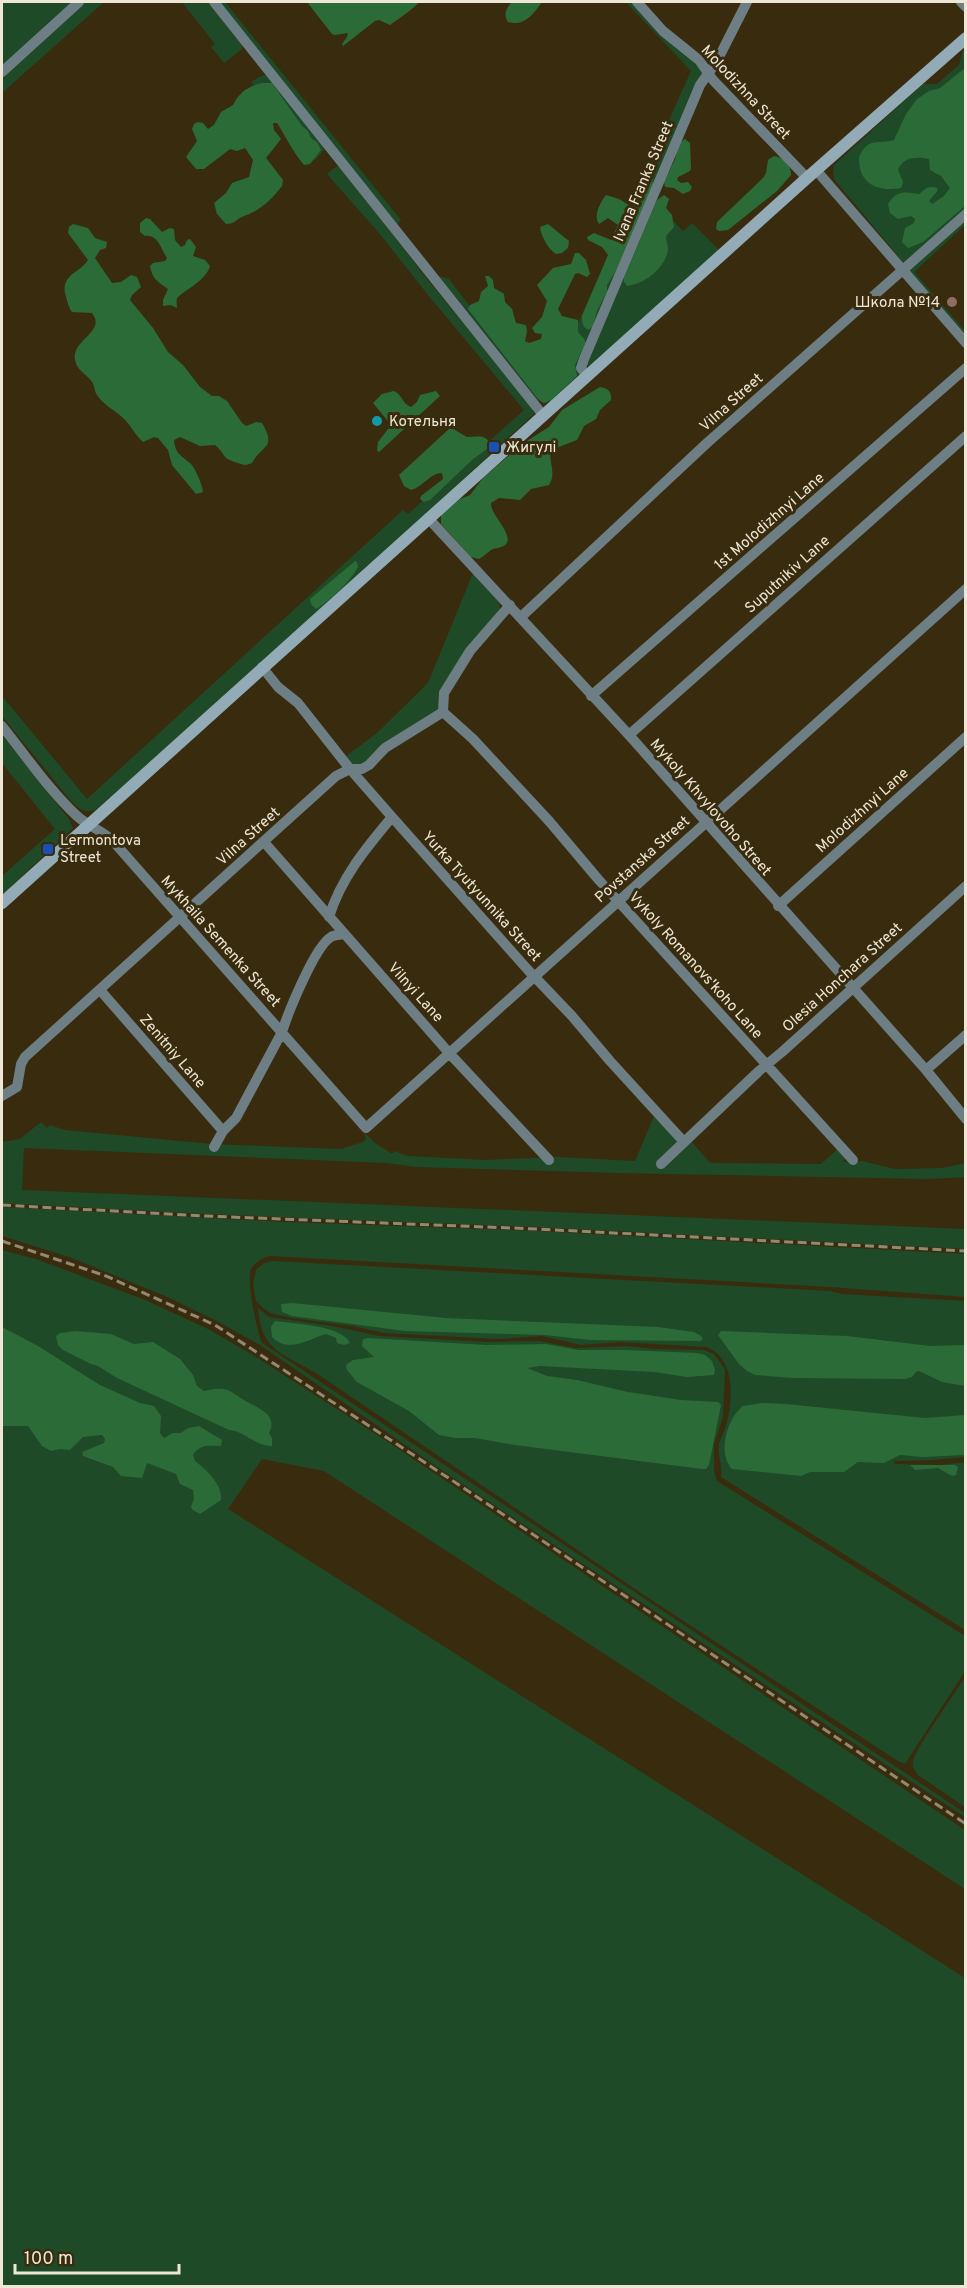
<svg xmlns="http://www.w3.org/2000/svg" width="967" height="2288" font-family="Overpass,sans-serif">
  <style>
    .green { fill: #1f4a27 }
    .forest { fill: #2b6b38 }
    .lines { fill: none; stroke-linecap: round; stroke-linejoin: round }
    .street { stroke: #6e7e85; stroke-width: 10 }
    .secondary { stroke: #92abb7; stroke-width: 12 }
    .rail { stroke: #938871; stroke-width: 3; stroke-dasharray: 9 4.5; stroke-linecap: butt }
    .education-dot { fill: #8d6e63; stroke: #392c0e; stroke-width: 2 }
    .culture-dot { fill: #0f9aa8; stroke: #392c0e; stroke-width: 2 }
    .transit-dot { fill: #1a4fb4; stroke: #392c0e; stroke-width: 2 }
    .labels { text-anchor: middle; stroke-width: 6; stroke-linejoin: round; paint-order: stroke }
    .street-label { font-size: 15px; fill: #efe7d6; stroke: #392c0e }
    .poi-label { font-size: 15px; fill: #efe7d6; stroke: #392c0e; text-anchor: start }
  </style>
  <rect width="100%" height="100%" fill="#392c0e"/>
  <path class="green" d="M2 2H73L2 68Z
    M85 2H104L2 93V77Z
    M182 2H208L242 45V49L224 63 211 47 215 44Z
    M219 2H225L401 220 397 224Z
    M626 2H633L705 73 580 374 551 401 544 404 537 399 439 276 449 279 533 389 557 370 691 71Z
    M965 48V209L904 262 902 261 834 179 833 170 834 165 923 84H937L959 65 963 50Z
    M263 75 267 76 323 146 324 150 315 160 251 82Z
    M337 166 340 167 427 279 531 406 534 414 425 514 123 786 95 810C84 814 79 808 71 801L2 716V696L87 799 403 510 408 514 524 410 428 295 379 233 327 174Z
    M654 201 683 231 692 223 719 250 591 367H588L586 365Z
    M965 218V225L914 272 965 331V336L910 272V269Z
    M473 573 498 600 500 609 440 709 361 766 353 765 345 757 377 733 428 683Z
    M2 735 69 819 73 828 2 895V876L55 829 2 763Z
    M655 1114 690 1140 710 1163 821 1164 839 1148 846 1158 842 1162 862 1161 895 1169 943 1168 965 1163V1177L928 1179 620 1173 417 1167 386 1163 24 1148 22 1190 965 1229V1249L537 1227 205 1214 2 1203V1142L20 1139 41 1122 47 1128 50 1125 65 1130 211 1144 341 1149 363 1142 366 1139 364 1132 375 1143 392 1154 394 1151 407 1156 486 1160 557 1157 635 1161Z
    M2 1207 286 1222 537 1231 965 1254V1297L830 1287 270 1256C263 1258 255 1262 251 1269 246 1279 257 1332 262 1343L965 1813V1817L455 1479 260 1345 217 1321 165 1296 72 1258 2 1236Z
    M2 1250 36 1259 145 1300 208 1329 253 1355 388 1442 965 1830V1889L324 1471 262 1459 228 1509 965 1978V2286H2Z
    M273 1261 830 1291 842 1294 965 1301V1457L934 1460 895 1461 894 1464 941 1465 965 1462V1630L721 1477C723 1466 717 1455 719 1444 721 1437 725 1430 727 1422 733 1397 735 1359 707 1347L620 1342 581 1345 542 1336 497 1339 384 1333 353 1326 292 1318 270 1313 263 1308 256 1301 253 1284 256 1270 264 1263Z
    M258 1308 269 1317 332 1326 379 1336 487 1342 540 1341 575 1348 627 1346 654 1349 704 1350 714 1354 725 1369 723 1417 714 1444V1471L717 1481 965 1636V1671L905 1764 898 1761 647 1597 316 1373C282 1353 261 1351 258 1308Z
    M965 1677V1807L918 1775C915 1771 912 1767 913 1762 913 1752 957 1691 965 1677Z"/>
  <path class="forest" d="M307 2H419C416 7 397 20 390 25L379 20 375 21 343 46 342 44 347 37 348 33 335 35 332 34Z
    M512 2H542C534 13 525 27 508 22 503 14 506 8 512 2Z
    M965 68V206L923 242 908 248 902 242 905 228 914 223 915 219 911 216 898 219 890 213 888 204C897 190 904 192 919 194 926 189 927 185 937 188L938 190 929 201 932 204 944 196 950 188 941 176 930 170 929 159C916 157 904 156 898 170L903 182 901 188C878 192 858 184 859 157 869 136 877 145 894 140L906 114 917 99 929 91 940 88Z
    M262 83H272L302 126 308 131 311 138 317 142 321 150 310 164 304 165C293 152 286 137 277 123H273L274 130 281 139 266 158 283 180 282 186C270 201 261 210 244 216 236 219 235 224 226 224L217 214 214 203 226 193 232 183 249 177 253 160 245 148 237 151 230 149 204 169H196L186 157 197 141 192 129 194 124 198 122 203 123 208 129 214 125 221 112 233 105C240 92 247 87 262 83Z
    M685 139 690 143 691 168 690 171 678 177 677 180 681 183 688 182 692 187 690 191 683 194 674 188 665 187 664 182 675 159 679 143Z
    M774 156C783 157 792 166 791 175L777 191 728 230 719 231 716 229 717 222 763 178 766 173 768 160Z
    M648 175 652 176 653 185 616 271 607 285V292L597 311 593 326 589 330C582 327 582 322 582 316L608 255 602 247 588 240 587 237 594 233 611 240 618 225 608 218 599 224C593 216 600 203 606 195L619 199 632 207Z
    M664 195 669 199 666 208 672 215 674 227 666 236C666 240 668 245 668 250 665 268 645 284 627 286L624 282V278L657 200Z
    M146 218 150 219 162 232 170 228 174 229 175 240 181 247 185 245 187 240 190 239 196 247 193 256 205 260 210 266C206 282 177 294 177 299 176 302 177 305 177 308L171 305 163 306V300L168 289C158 282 152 279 150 266L153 263 165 261 167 258C161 249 158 234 145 236L140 232V223Z
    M73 224 88 228 95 238 107 242 106 248 100 250 95 258 112 283 121 282 131 275 137 277 141 287 132 295 130 300 153 328 168 352 183 365 200 387 212 396H219L227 401 242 423 246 426 256 422 262 423C277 449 262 444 252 463 245 466 244 465 238 463 219 457 228 456 215 445L200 446 180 437 174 440C175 454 182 456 191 464 196 470 202 484 203 492L196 494 172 465 168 450 158 438 154 437 143 442C136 436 132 427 125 420 117 411 103 405 97 395 94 391 95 386 92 382 87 374 77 371 75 360 71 340 107 332 92 313L72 312C68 306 67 300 65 293 62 274 80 273 88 260L68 233 69 227Z
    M548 224 569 241 568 248 562 253 556 254C548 249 541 236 540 227Z
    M575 253H579L586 260 590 274 587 277 578 273 575 274 558 309 562 316 578 320V332L585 340V344L575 365 577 376 551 400 544 403 538 399 468 309 470 305 479 301 481 292 488 286 485 276H489L493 280 494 288 504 294 505 302 512 309 516 323 526 325 527 331 525 341 529 343 541 339 542 334 535 333 532 328 542 317 547 301 537 285 553 268 571 264Z
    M600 387C608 388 612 392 611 400L600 410 596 419 584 426 577 440 551 450C548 463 557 472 549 485L531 489 520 500 499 498 491 503C490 515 516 536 505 545 501 548 495 548 491 550 487 553 484 556 479 559L471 557 441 524V515L460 499 470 495 483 478 522 444 549 427 562 410Z
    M394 391C403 395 402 404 411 407L417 402 420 395 436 391 440 396 379 452 377 450 378 442 391 425 373 403 382 394Z
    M449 429H453L467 437C477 437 487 433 491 446L472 460 430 500 424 502 420 499 421 496 443 479 442 473C430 473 423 487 411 490L404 486 399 475Z
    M355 561 357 562 358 567C350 582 331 600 316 609L311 604 310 599Z
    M292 1303 446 1318 658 1327 694 1332 701 1336 703 1339 700 1341 590 1340 545 1335 405 1331 292 1316 282 1312 281 1304Z
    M275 1321C294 1324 342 1325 350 1343L344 1345 337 1343 336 1338 326 1334C308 1339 289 1354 272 1337L271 1327Z
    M2 1327 38 1346 100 1385 140 1403 154 1406 161 1416 160 1433 164 1438 173 1433H181L188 1428 199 1426 222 1440 221 1446C209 1446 200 1444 193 1455L195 1461C206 1469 223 1485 221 1500L200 1514 193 1510 191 1507 194 1498 193 1490 180 1484 176 1474 147 1463 142 1478 121 1476 113 1467 83 1456 82 1452 104 1443 105 1439 102 1435 83 1437 70 1450 60 1449 51 1451 42 1446 28 1426H2Z
    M75 1331 111 1334 134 1344 153 1342 180 1359 193 1375 197 1386 204 1391C211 1390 215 1388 223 1389 231 1390 237 1396 244 1400 257 1408 279 1414 269 1433L272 1438V1446C254 1446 245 1431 229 1430L117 1378 98 1366 91 1364 63 1350 58 1345 56 1336 60 1333Z
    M721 1331 847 1336 930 1346 965 1345V1386L942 1382 919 1371 916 1372 912 1377 905 1379 792 1378 755 1375 747 1371 739 1364 718 1335Z
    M368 1338 486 1345 546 1344 578 1350H626L697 1353 705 1355 712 1361 715 1370 714 1375 687 1377 654 1372 540 1366 527 1368 547 1376 577 1380 628 1392 681 1400 718 1402 721 1405 709 1465 706 1469H702L515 1445 475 1438H456L439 1435 409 1411 357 1382 347 1370 346 1365 353 1360 374 1357 362 1346 363 1339Z
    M763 1403 786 1404 925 1418 965 1415V1455L922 1457 900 1455 884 1463 858 1462 844 1472H810L801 1476 732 1469C717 1454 727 1418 743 1406Z
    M910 1465H955L958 1467 956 1475 952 1476 938 1468 915 1470Z"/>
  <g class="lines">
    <path class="street" d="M214 2 543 415
      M637 2 663 31 699 60 713 80 807 178
      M961 2 966 7
      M2 72 79 2
      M816 170 966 343
      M587 376 581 368 584 359 695 97 700 85 717 61 747 2
      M428 518 629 735 926 1070 966 1119
      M521 617 707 443 966 214
      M262 667 278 687 298 703 350 769 392 817 528 970 572 1016 610 1061 684 1142
      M591 696 966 368
      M443 712 473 739 549 821 598 879 853 1160
      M2 726C26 756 49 790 77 816 88 826 101 830 112 840 196 936 282 1032 366 1128L966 589
      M629 735 966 436
      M264 842 450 1054 549 1160
      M778 906 966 737
      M329 917C341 878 366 848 392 817
      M100 990 223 1131
      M926 1070 966 1035
      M2 1096 17 1087 21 1064 25 1057 336 776 350 769H362L369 765 385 748 443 712 444 693 470 651 510 605
      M214 1147 223 1131 236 1118 282 1032C288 1013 315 946 331 937 334 935 340 935 344 934
      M661 1164 759 1071 782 1052 966 886"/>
    <path class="secondary" d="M2 903 807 178 966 38"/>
    <path class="rail" d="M2 1205 205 1216 537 1229 966 1251
      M2 1241 106 1276 215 1325 450 1479 966 1824"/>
  </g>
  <circle class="education-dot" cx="952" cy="302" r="6"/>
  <circle class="culture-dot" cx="377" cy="421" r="6"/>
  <g class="transit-dot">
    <rect x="488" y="441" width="12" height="12" rx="3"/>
    <rect x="42" y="843" width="12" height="12" rx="3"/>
  </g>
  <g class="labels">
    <g class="street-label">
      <text transform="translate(746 92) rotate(47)" y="5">Molodizhna Street</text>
      <text transform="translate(643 181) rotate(-67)" y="5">Ivana Franka Street</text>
      <text transform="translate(731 402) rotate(-42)" y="5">Vilna Street</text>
      <text transform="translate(769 521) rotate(-41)" y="5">1st Molodizhnyi Lane</text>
      <text transform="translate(787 574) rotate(-42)" y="5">Suputnikiv Lane</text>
      <text transform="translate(711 807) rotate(49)" y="5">Mykoly Khvylovoho Street</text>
      <text transform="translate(862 810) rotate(-42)" y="5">Molodizhnyi Lane</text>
      <text transform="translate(248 836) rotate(-42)" y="5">Vilna Street</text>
      <text transform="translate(642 859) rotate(-42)" y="5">Povstanska Street</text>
      <text transform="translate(482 896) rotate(48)" y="5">Yurka Tyutyunnika Street</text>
      <text transform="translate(221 941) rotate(48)" y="5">Mykhaila Semenka Street</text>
      <text transform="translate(696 965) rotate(48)" y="5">Vykoly Romanovs'koho Lane</text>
      <text transform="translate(842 977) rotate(-42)" y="5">Olesia Honchara Street</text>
      <text transform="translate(416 992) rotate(48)" y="5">Vilnyi Lane</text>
      <text transform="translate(173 1051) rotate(49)" y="5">Zenitniy Lane</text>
    </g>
    <g class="poi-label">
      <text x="940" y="307" text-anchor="end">Школа №14</text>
      <text x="389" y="426">Котельня</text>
      <text x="506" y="452">Жигулі</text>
      <text x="60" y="845">Lermontova<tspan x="60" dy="17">Street</tspan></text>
    </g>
  </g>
  <rect width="967" height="2288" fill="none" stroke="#efe7d6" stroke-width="6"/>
  <path d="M15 2264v9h164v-9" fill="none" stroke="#efe7d6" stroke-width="3"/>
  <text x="24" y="2264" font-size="18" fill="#efe7d6" stroke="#392c0e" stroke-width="4.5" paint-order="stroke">100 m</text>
</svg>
